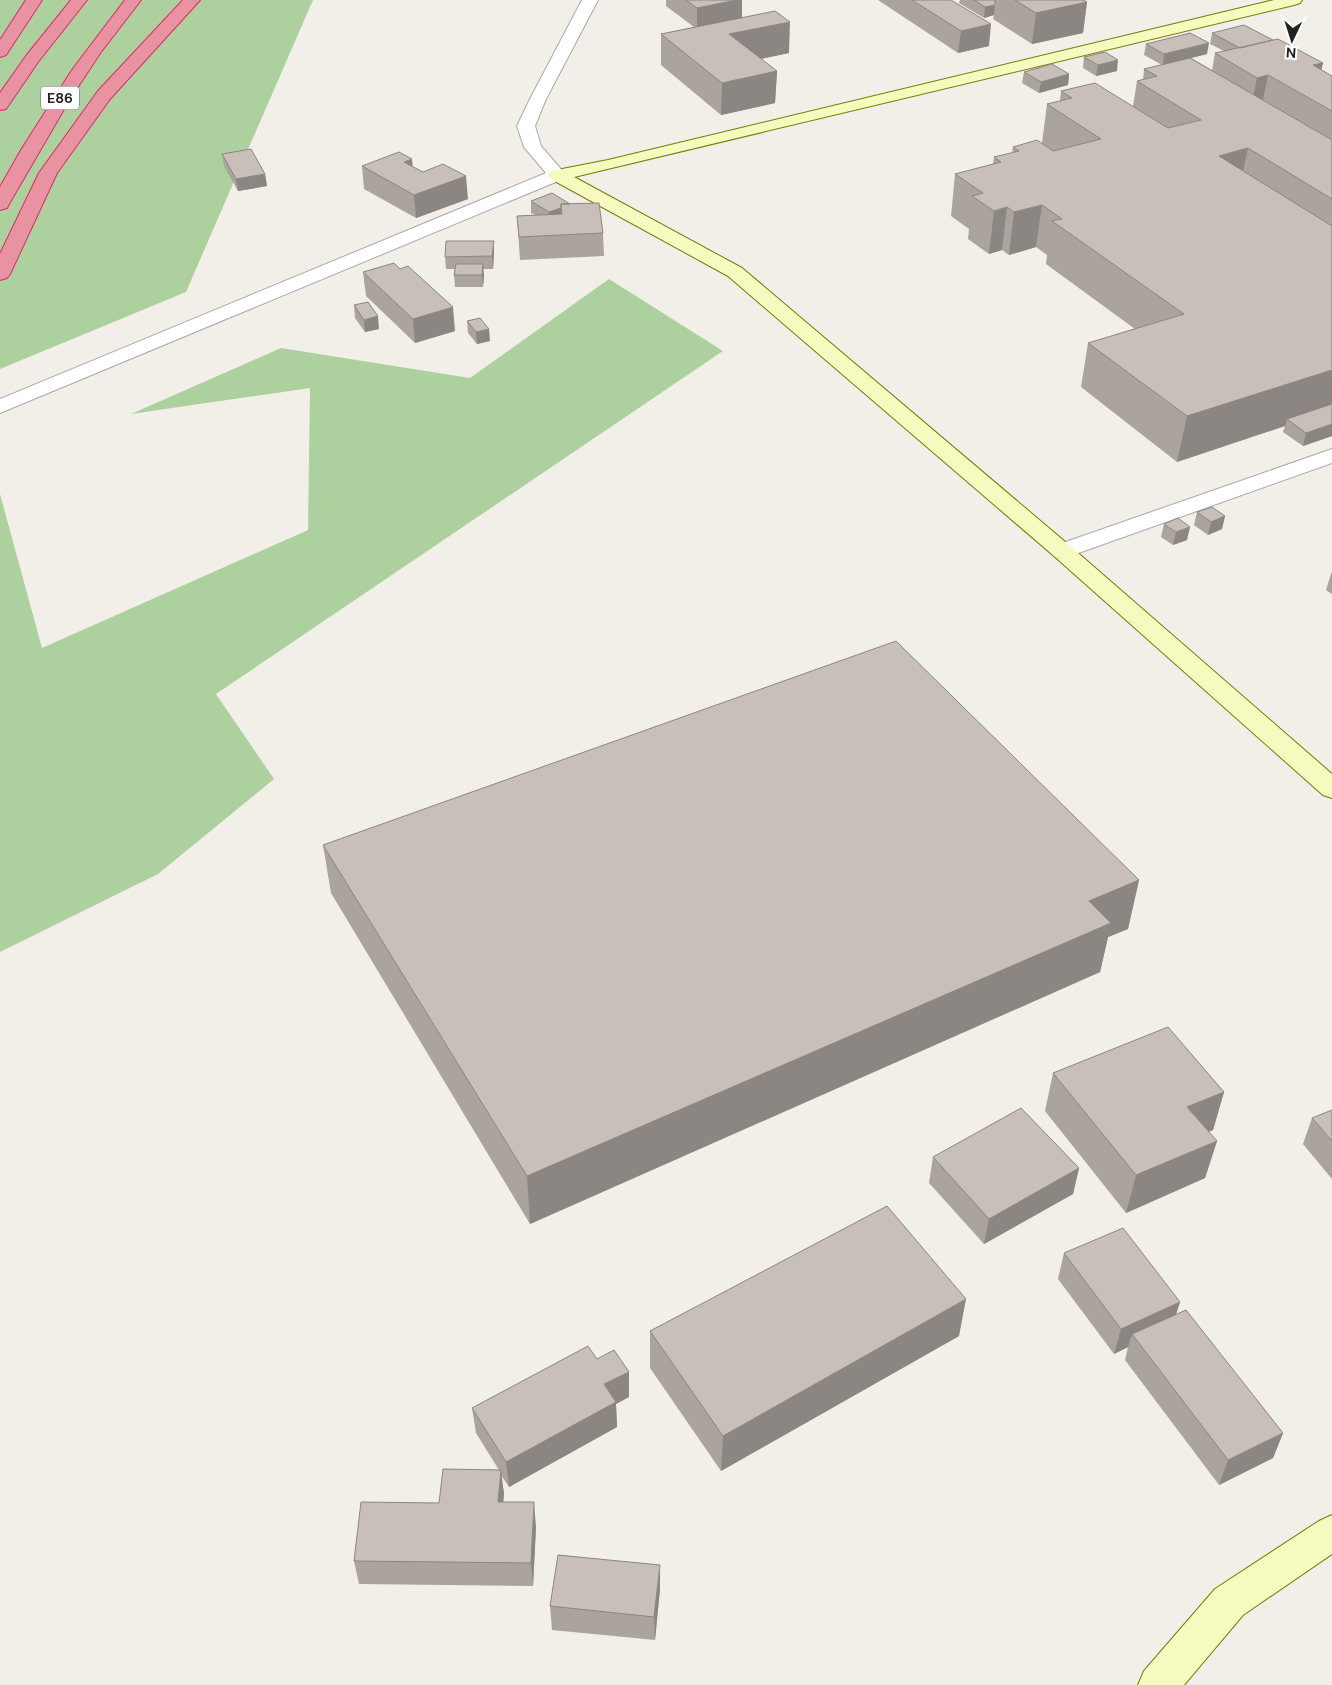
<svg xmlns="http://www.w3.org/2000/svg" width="1332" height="1685" font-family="'DM Sans',sans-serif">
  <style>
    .forest { fill: #add19e }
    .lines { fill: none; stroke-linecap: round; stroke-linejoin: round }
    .street-casing { stroke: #a9a9a9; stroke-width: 2 }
    .secondary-casing { stroke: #707d05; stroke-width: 2 }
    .highway-casing { stroke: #dc2a67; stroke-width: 2 }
    .street { fill: #fff; fill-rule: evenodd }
    .secondary { fill: #f7fabf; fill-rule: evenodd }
    .highway { fill: #e892a2; fill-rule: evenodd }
    .wall { fill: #aba49e }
    .shaded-wall { fill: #8b8681 }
    .building { fill: #c7bfb8; stroke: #8b8681 }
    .labels { text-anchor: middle; stroke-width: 4.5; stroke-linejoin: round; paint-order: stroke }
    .shield { fill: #fff; stroke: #646464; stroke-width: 1 }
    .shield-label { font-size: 14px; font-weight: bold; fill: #222 }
  </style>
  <rect width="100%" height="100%" fill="#f2efe9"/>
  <path class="forest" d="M0 0H313L186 292 0 369Z
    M609 279 723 351 216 694 274 779 158 874 0 952V494L42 648 308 530 310 388 131 414 281 348 470 378Z"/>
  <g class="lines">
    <defs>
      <path id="street" d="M582 0H598L546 99 535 126 541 146 566 175 563 179 0 413V399L546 173 524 147 517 126 530 99Z
        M1332 449V463L1070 556 1062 558 1054 556 1050 551 1054 546Z"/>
      <path id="secondary" d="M1274 0H1302L1300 3 1294 5 574 177 742 268 1070 546 1332 774V798L1323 795 1054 556 728 276 551 179 548 175 551 171 557 170 608 160Z
        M1332 1515V1554L1243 1615 1184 1685H1138L1144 1671 1215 1589 1319 1521Z"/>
      <path id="highway" d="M26 0H42L6 55 0 57V40Z
        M71 0H87L38 62 6 109 0 110V93L26 56Z
        M125 0H141L101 52 70 99 9 204 7 208 0 210V187L21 150 72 70Z
        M183 0H200L110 99 57 173 10 274 7 278 0 280V254L39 173 98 91Z"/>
    </defs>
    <use href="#street" class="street-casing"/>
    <use href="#secondary" class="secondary-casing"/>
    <use href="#highway" class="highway-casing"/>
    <use href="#street" class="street"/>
    <use href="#secondary" class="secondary"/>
    <use href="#highway" class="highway"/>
  </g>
  <path class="wall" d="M666 0H742V18L789 53 760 59 777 71 775 103 721 115 661 65V34L694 27 666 6Z
    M878 0H951L989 46 958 53Z
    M960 0H1084L1087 2 1083 33 1032 44 993 19 994 15 984 18 959 3Z
    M1212 33 1273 40 1323 63 1321 70 1332 76V436L1303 446 1283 432 1285 426 1177 462 1081 387 1088 343 1135 329 1046 264 1047 255 1036 247 1009 255 1002 250 989 254 968 239 969 229 951 216 955 174 993 164 994 157 1012 153 1013 147 1042 143 1047 104 1060 101 1061 91 1133 106 1137 81 1143 80 1144 69 1162 65 1144 55 1146 44 1207 54 1191 58 1212 70 1215 53 1224 51 1210 44Z
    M1084 57 1117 71 1096 76 1083 68Z
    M1024 72 1069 74 1068 85 1039 93 1022 83Z
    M222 154 265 174 267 186 238 191 224 166Z
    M362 166 413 167 468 199 416 218 364 189Z
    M552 193 603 233 604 256 520 260 517 216 535 215 531 213V201Z
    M494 253 493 269H483L484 276 483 287H455L454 275 455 269H446L445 257Z
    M400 269 455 331 415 343 366 296 363 272Z
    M354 305 379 329 365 332 355 318Z
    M467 321 490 341 477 344 468 333Z
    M1197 512 1225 516 1222 529 1208 535 1194 525Z
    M1164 524 1187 540 1173 545 1161 537Z
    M1332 571V594L1326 590Z
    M323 845 1139 880 1128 929 1108 937 1100 972 530 1224 331 893Z
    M1053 1073 1224 1092 1213 1130 1208 1132 1217 1141 1205 1178 1126 1213 1045 1111Z
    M1332 1110V1179L1303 1144 1312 1118Z
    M933 1157 1079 1168 1073 1194 984 1244 929 1183Z
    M1064 1253 1180 1302 1176 1314 1283 1433 1273 1458 1219 1485 1125 1360 1128 1347 1114 1354 1058 1279Z
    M650 1331 959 1336 721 1471 650 1368Z
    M597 1359 629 1372V1397L616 1404 617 1427 509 1487 501 1475 504 1494 503 1502 536 1527 533 1586 359 1584 354 1561 439 1503 499 1470 476 1433 472 1408Z
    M660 1589 655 1640 552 1630 550 1606Z"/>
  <path class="shaded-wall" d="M737 0H742V20L697 30V8Z
    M1087 2 1083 33 1032 44 1036 13Z
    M995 5 994 15 984 18 985 7Z
    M790 22 789 53 728 66 729 34Z
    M991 24 989 46 958 53 961 31Z
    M1209 43 1207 54 1163 65 1164 54Z
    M1118 60 1117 71 1096 76 1098 65Z
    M1323 63 1314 101 1313 65Z
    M777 71 775 103 721 115 722 83Z
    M1069 74 1068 85 1039 93 1041 82Z
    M1268 75 1260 115 1249 118 1257 78Z
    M1248 148 1239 190 1219 156Z
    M412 159 414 182 404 162Z
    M265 174 267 186 238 191 236 179Z
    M466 176 468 199 416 218 414 195Z
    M1042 205 1036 247 1009 255 1014 212Z
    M1007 207 1002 250 989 254 994 211Z
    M561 208 562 220 549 224V212Z
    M494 241V253L493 269 492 256Z
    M483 264 484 276 483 287 482 275Z
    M453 307 455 331 415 343 413 319Z
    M378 316 379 329 365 332 364 320Z
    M489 329 490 341 477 344 476 332Z
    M1332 370V411L1287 419 1285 426 1177 462 1187 416Z
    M1332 424V436L1303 446 1306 433Z
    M1225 516 1222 529 1208 535 1211 522Z
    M1190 527 1187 540 1173 545 1176 532Z
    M1139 880 1128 929 1108 937 1100 972 530 1224 527 1176 1089 901Z
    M1224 1092 1213 1130 1176 1145 1187 1107Z
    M1217 1141 1205 1178 1126 1213 1136 1175Z
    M1079 1168 1073 1194 984 1244 989 1219Z
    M966 1299 959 1336 721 1471 723 1436Z
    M1180 1302 1172 1327 1132 1334 1128 1347 1114 1354 1121 1329Z
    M629 1372V1397L616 1404 617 1427 509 1487 506 1462 604 1384Z
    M1283 1433 1273 1458 1219 1485 1228 1460Z
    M501 1470 504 1494 501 1526 498 1502Z
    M534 1502 536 1527 533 1586 531 1563Z
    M660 1565V1589L655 1640 654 1617Z"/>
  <path class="building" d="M686 0H737L697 8Z
    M912 0H951L991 24 961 31Z
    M974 0H995V5L985 7Z
    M1015 0H1083L1087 2 1036 13Z
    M775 11 790 22 729 34 777 71 722 83 661 34Z
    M1244 25 1273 40 1240 48 1212 33Z
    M1190 33 1209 43 1164 54 1146 44Z
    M1278 39 1323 63 1313 65 1332 76V111L1268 75 1257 78 1215 53Z
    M1105 52 1118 60 1098 65 1084 57Z
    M1190 58 1332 140V199L1248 148 1219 156 1332 226V370L1187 416 1088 343 1184 314 1052 221 1062 219 1042 205 1014 212 1007 207 994 211 972 196 983 193 955 174 1001 162 994 157 1019 151 1013 147 1037 140 1053 151 1101 139 1047 104 1072 98 1061 91 1095 83 1168 128 1201 120 1137 81 1157 76 1144 69Z
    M1052 64 1069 74 1041 82 1024 72Z
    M251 149 265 174 236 179 222 154Z
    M399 152 412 159 404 162 423 172 443 164 466 176 414 195 362 166Z
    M552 193 570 204H561V208L549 212 531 201Z
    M599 203 603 233 519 237 517 216 562 214 561 204Z
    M446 241H494L492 256 445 257Z
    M394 263 400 269 408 266 453 307 413 319 363 272Z
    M456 264H483L482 275H454Z
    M368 302 378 316 364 320 354 305Z
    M480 318 489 329 476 332 467 321Z
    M1332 404V424L1306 433 1287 419Z
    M1212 507 1225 516 1211 522 1197 512Z
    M1178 518 1190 527 1176 532 1164 524Z
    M896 641 1139 880 1089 901 1111 923 527 1176 323 845Z
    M1168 1027 1224 1092 1187 1107 1217 1141 1136 1175 1053 1073Z
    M1021 1108 1079 1168 989 1219 933 1157Z
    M1332 1110V1141L1312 1118Z
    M887 1206 966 1299 723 1436 650 1331Z
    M1123 1228 1180 1302 1121 1329 1064 1253Z
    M1186 1310 1283 1433 1228 1460 1132 1334Z
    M588 1346 597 1359 614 1350 629 1372 604 1384 616 1402 506 1462 472 1408Z
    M443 1469 501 1470 498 1502H534L531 1563 354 1561 361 1502 439 1503Z
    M558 1555 660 1565 654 1617 550 1606Z"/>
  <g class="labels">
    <rect class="shield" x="41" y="86.5" width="38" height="23" rx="4"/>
    <g class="shield-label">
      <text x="60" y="103">E86</text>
    </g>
  </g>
  <g transform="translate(1292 40) rotate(184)" stroke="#ffffff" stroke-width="4" paint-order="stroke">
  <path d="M0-4L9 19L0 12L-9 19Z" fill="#222222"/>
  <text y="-8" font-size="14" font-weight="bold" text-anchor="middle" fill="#222222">N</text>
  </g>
</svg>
